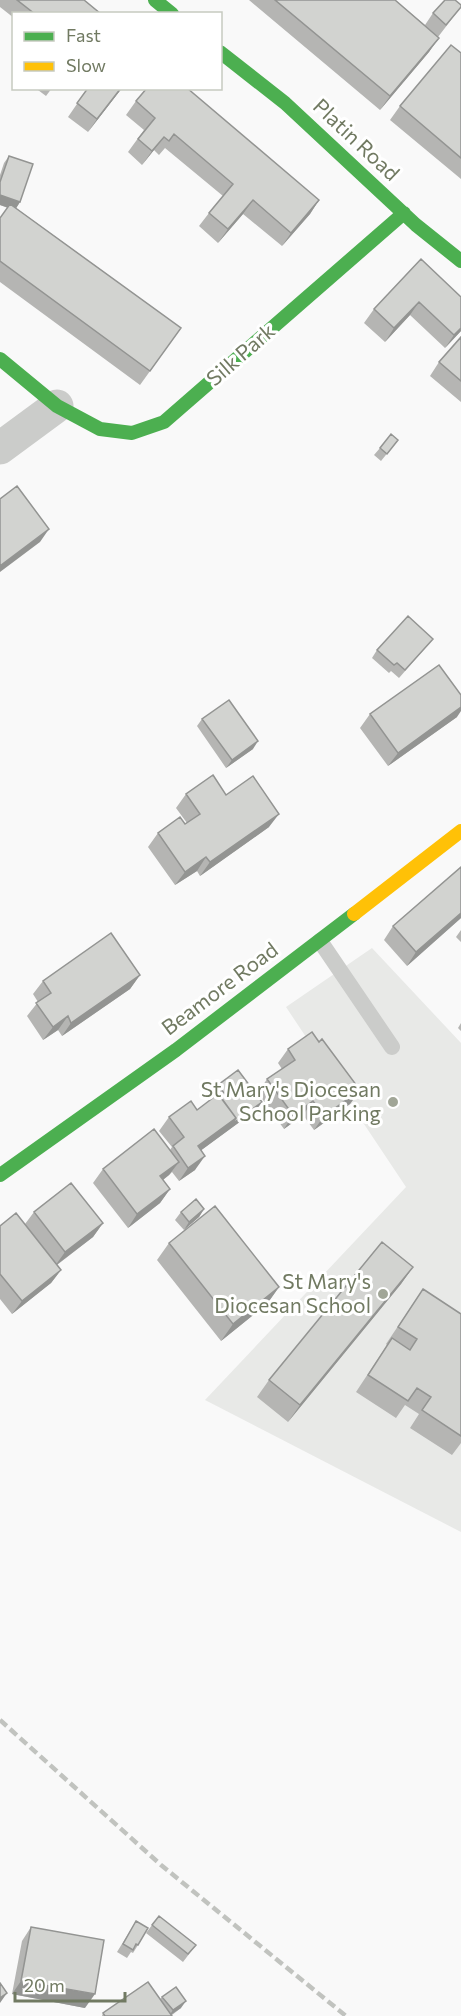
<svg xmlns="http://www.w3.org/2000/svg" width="461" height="2016" font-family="Commissioner,sans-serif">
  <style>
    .built { fill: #e8e9e7 }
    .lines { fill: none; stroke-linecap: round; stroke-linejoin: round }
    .lane { stroke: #cbccca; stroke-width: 16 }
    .street { stroke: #cbccca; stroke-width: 33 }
    .fast { stroke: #4caf50; stroke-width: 14 }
    .slow { stroke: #ffc107; stroke-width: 14 }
    .rail { stroke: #c1c3bf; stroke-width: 4.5; stroke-dasharray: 9 4.5; stroke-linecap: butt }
    .wall { fill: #b5b5b3 }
    .shaded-wall { fill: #939492 }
    .building { fill: #d2d3d0; stroke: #939492; stroke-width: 1.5 }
    .poi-dot { fill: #a1a697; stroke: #fff; stroke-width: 2 }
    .labels { text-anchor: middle; stroke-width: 6; stroke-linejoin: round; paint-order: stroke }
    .street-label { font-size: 21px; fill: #717a62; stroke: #fff }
    .poi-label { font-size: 21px; fill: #717a62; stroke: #fff; text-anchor: end }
  </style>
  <rect width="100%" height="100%" fill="#f9f9f9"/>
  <path class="built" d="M372 948 461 1043V1532L205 1400 406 1187 286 1007Z"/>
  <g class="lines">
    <path class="lane" d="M320 941 392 1047"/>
    <path class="street" d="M0 448 57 406"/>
    <path class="fast" d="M155 0 172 14
      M220 52 285 103 416 225 461 261
      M0 359 57 406 100 429 132 433 164 422 404 213
      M0 1175 176 1050 354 914"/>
    <path class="slow" d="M354 914 461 831"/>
    <path class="rail" d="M0 1720 161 1865 346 2016"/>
  </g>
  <path class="wall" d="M0 0H84L101 14H14V18L0 7Z
    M249 0H395L425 25 433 13 461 7 438 37 429 52 380 110Z
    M461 53V179L390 120 400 106Z
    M39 88H52L46 96 38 90Z
    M88 88H122L88 132 68 117Z
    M136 101 319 200 310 214 282 246 243 214 218 243 199 226 209 213 223 196 165 148 159 155 154 150 142 165 128 152 144 130 126 115Z
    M9 156 20 202 16 208 181 328 140 385 0 282V218L8 208 0 205V175L4 163Z
    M421 259 461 331 445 348 410 315 385 342 364 323 374 309Z
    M461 337V402L430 376 439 362Z
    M398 440 381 461 374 455 380 448Z
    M433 639 427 646 399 678 391 671 389 673 372 658 377 650Z
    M370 714 457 717 388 766 360 728Z
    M202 719 253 749 226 768 197 726Z
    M186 794 226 795 269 827 200 876 197 871 175 885 148 847 158 833 187 823 176 808Z
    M461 918 407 966 384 940 393 926Z
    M461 930V942L456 937Z
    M140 975 130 989 62 1036 58 1030 43 1040 27 1016 38 1002 33 994 43 981Z
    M461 1023V1031L458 1028Z
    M319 1042 360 1090 350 1104 314 1130 303 1115 284 1129 258 1093 267 1079 282 1069 278 1063 288 1049Z
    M218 1085 262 1102 256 1110 201 1150 195 1170 179 1181 172 1172 169 1175 163 1180 170 1189 160 1203 128 1228 93 1183 103 1169 170 1150 172 1147 159 1131 169 1117 197 1110 215 1097 213 1093Z
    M204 1209 199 1217 184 1230 175 1220 181 1212Z
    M34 1212 103 1223 93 1237 57 1265 61 1270 51 1283 12 1314 0 1299V1226L25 1224Z
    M169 1243 279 1287 267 1304 221 1341 157 1260Z
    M413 1267 401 1284 288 1422 257 1397 269 1380Z
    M423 1289 461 1314V1443L452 1455 410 1428 419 1414 405 1405 396 1418 356 1392 387 1345 386 1344Z
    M159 1916 196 1945 183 1962 146 1933Z
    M136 1921 138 1945 133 1953 131 1952 127 1958 117 1952Z
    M31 1927 85 2008 12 1994 22 1941Z
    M162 1997 181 2008 172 2015V2016H102L103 2013 160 1999Z"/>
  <path class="shaded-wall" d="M439 38 429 52 380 110 390 96Z
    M121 88H122L88 132 97 119Z
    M164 137 154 150 142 165 152 151Z
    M0 195 20 202 15 210 0 205Z
    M253 200 243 214 218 243 228 229Z
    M319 200 310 214 282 246 291 233Z
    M419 302 410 315 385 342 394 328Z
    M461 328V331L445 348 454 335Z
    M49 529 40 542 0 572V566Z
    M461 707V711L457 717 388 766 398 753Z
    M258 741 253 749 226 768 232 760Z
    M279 814 269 827 200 876 210 862Z
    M206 857 197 871 175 885 185 872Z
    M461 913V918L407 966 416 952Z
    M140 975 130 989 62 1036 71 1023Z
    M68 1016 58 1030 43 1040 53 1027Z
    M360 1090 350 1104 314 1130 324 1116Z
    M313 1101 303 1115 284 1129 293 1115Z
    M262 1102 256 1110 188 1160 198 1146 236 1118Z
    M205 1156 195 1170 179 1181 188 1168Z
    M179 1162 169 1175 150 1190 160 1176Z
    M170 1189 160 1203 128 1228 137 1214Z
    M204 1209 199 1217 184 1230 189 1222Z
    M103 1223 93 1237 55 1266 65 1252Z
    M413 1267 401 1284 288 1422 300 1405Z
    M61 1270 51 1283 12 1314 22 1301Z
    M279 1287 267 1304 221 1341 233 1324Z
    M21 1981 95 1994 85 2008 12 1994Z
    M7 1993 0 2003V1998Z
    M186 2001 181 2008 169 2016 173 2010Z"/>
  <path class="building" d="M17 0H84L101 14H35Z
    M275 0H395L439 38 390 96Z
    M445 0H455L461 5V7L446 25 433 13Z
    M451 45 461 53V158L400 106Z
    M88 88H121L97 119 77 103Z
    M147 88H187L319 200 291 233 253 200 228 229 209 213 233 184 174 134 169 141 164 137 152 151 138 139 155 118 136 101Z
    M9 156 33 164 20 202 0 195V182Z
    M10 204 181 328 150 371 0 261V218Z
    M421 259 461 297V328L454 335 419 302 394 328 374 309Z
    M461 337V381L439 362Z
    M391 434 398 440 387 454 380 448Z
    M17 486 49 529 0 566V499Z
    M408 616 433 639 405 670 397 663 394 665 377 650Z
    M439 665 461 695V707L398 753 370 714Z
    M229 700 258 741 232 760 202 719Z
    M213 775 226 795 253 776 279 814 210 862 206 857 185 872 158 833 180 817 185 824 200 814 186 794Z
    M461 867V913L416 952 393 926Z
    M111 933 140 975 71 1023 68 1016 53 1027 36 1003 51 993 43 981Z
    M312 1032 319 1042 322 1039 360 1090 324 1116 313 1101 293 1115 267 1079 295 1060 288 1049Z
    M238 1070 262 1102 232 1124 236 1118 220 1096 224 1093 218 1085Z
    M218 1094 236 1118 198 1146 205 1156 188 1168 173 1146 184 1137 169 1117 191 1101 197 1110Z
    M154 1129 179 1162 160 1176 170 1189 137 1214 103 1169Z
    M71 1183 103 1223 65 1252 34 1212Z
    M196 1199 204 1209 189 1222 181 1212Z
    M215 1206 279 1287 233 1324 169 1243Z
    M16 1213 61 1270 22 1301 0 1274V1226Z
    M382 1242 413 1267 300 1405 269 1380Z
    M423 1289 461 1314V1436L422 1410 431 1397 417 1388 408 1401 368 1375 392 1338 410 1350 417 1339 398 1327Z
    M159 1916 196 1945 188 1954 152 1925Z
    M136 1921 148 1928 138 1945 136 1944 133 1950 123 1944Z
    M31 1927 104 1940 95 1994 21 1981Z
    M148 1982 172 2016H105L103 2013Z
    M0 1983 7 1993 0 1998Z
    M176 1987 186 2001 173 2010 162 1997Z"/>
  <g class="poi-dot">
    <circle cx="393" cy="1102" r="6"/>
    <circle cx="383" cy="1294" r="6"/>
  </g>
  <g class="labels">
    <g class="street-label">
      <text transform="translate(356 140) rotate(43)" y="7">Platin Road</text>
      <text transform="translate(241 355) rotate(-41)" y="7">Silk Park</text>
      <text transform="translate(220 989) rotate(-37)" y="7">Beamore Road</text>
    </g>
    <g class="poi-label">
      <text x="381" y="1097">St Mary's Diocesan<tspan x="381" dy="24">School Parking</tspan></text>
      <text x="371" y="1289">St Mary's<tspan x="371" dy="24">Diocesan School</tspan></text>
    </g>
  </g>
  <rect x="12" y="12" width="210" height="78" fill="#ffffff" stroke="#c6cac0" stroke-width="1.5"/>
  <rect x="24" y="32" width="30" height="9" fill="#4caf50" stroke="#c6cac0" stroke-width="1.5"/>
  <text x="66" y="42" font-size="18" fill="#717a62">Fast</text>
  <rect x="24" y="62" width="30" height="9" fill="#ffc107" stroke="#c6cac0" stroke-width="1.5"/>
  <text x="66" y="72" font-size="18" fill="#717a62">Slow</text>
  <path d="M15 1992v9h110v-9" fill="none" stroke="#717a62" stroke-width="3"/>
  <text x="24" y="1992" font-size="18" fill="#717a62" stroke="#ffffff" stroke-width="4.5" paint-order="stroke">20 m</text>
</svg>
